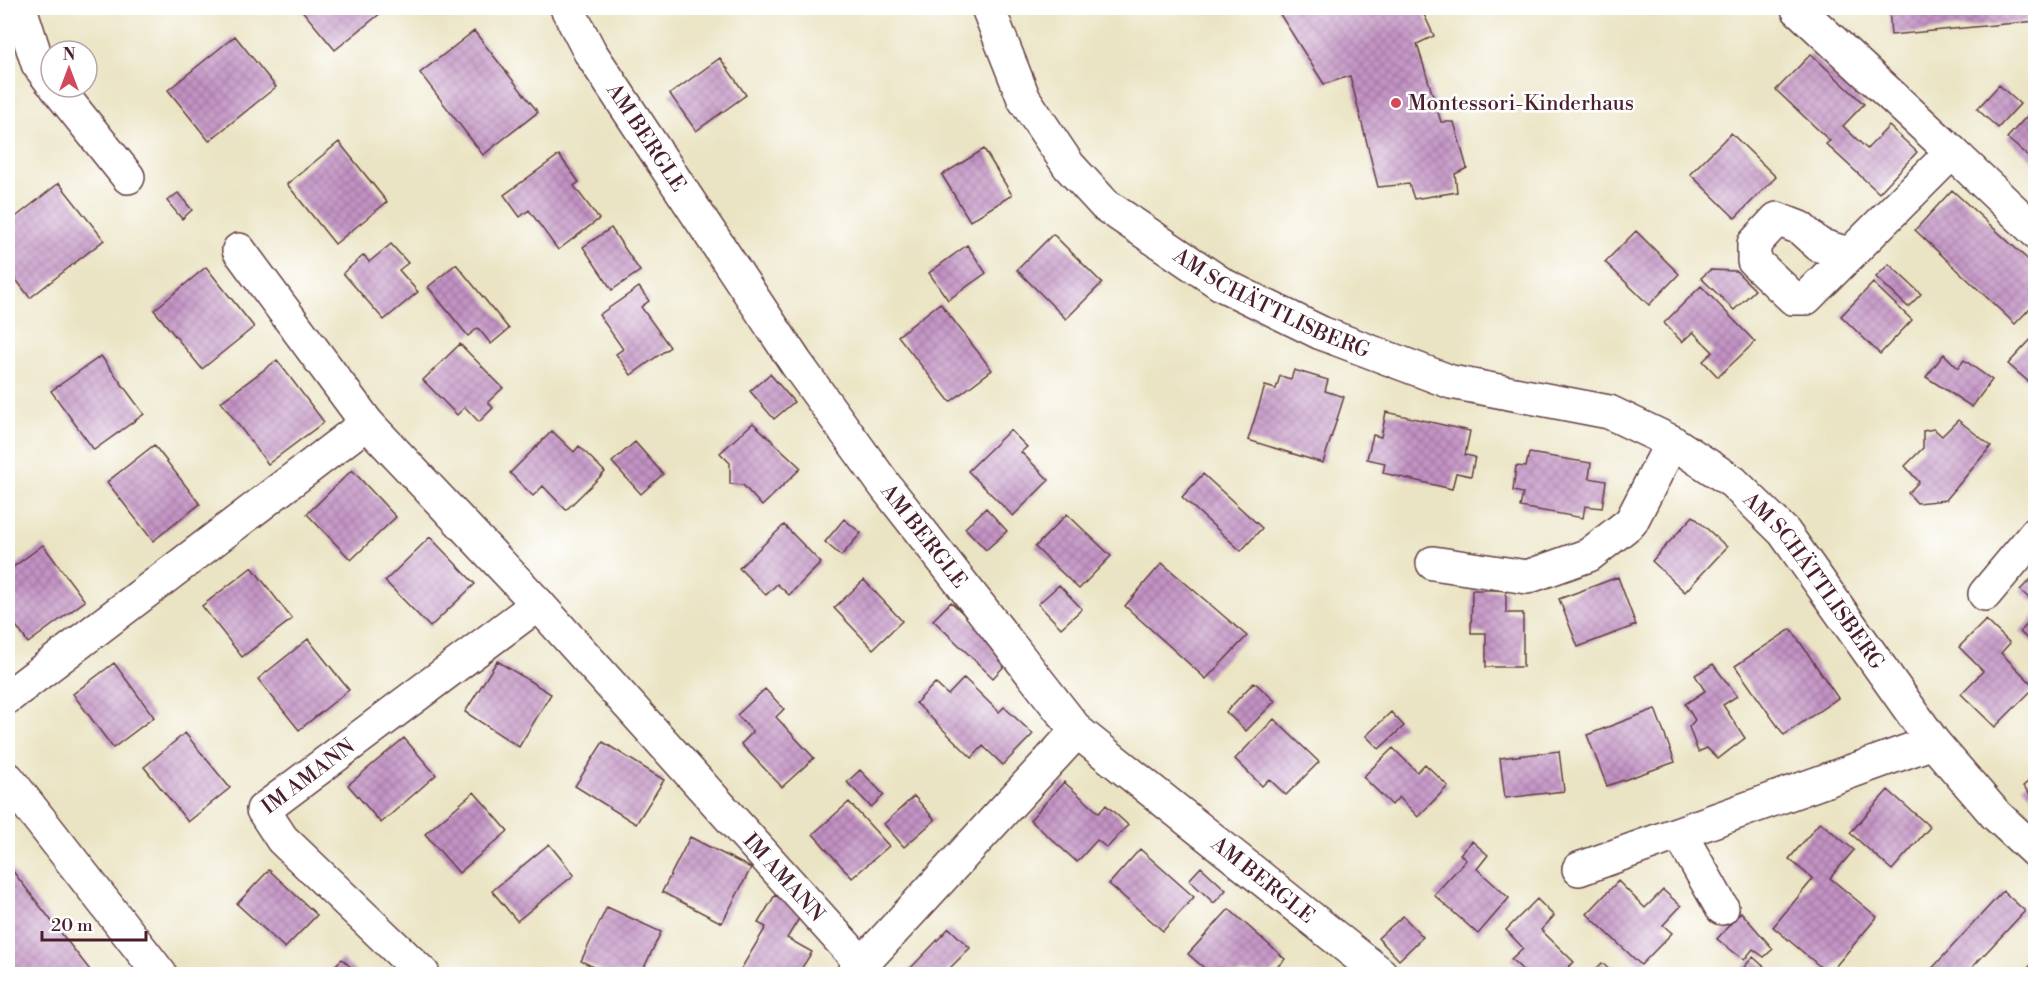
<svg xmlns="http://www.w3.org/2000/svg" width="2043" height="982" font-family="'Libre Bodoni',serif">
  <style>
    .building { fill: url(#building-cross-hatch) }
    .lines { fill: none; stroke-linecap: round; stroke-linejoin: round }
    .minor-casing { stroke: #623d42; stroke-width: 36 }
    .minor { stroke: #fff; stroke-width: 33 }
    .poi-dot { fill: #d1495b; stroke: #fff; stroke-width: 2 }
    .labels { text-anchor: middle; stroke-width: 5; stroke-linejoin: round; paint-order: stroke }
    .poi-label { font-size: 21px; fill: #4a1f2b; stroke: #fff; text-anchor: start }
    .street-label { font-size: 21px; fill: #4a1f2b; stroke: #fff }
  </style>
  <defs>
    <pattern id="building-cross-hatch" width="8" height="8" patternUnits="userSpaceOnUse" patternTransform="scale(1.5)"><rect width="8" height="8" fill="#c293c4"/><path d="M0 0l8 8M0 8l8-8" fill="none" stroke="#a0779f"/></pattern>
  </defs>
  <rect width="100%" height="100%" fill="#fff"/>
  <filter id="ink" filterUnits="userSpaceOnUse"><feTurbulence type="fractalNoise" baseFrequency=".0167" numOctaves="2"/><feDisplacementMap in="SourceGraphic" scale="12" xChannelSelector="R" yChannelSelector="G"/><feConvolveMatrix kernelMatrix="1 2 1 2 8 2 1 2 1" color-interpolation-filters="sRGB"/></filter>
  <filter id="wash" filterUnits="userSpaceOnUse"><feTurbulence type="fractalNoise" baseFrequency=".008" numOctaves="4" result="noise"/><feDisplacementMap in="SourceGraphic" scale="24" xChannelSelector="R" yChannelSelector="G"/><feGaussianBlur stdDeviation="1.35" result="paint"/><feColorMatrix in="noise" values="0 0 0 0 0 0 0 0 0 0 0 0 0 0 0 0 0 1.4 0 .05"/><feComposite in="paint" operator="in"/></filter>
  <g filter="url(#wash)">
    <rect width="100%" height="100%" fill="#ebe4c4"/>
    <g id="blocks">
      <path class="building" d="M300 8H387L335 50Z
        M1276 8H1421L1434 36 1417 44 1441 122H1454L1467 168 1455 174 1457 192 1414 199 1409 184 1378 187 1350 76 1324 84Z
        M1889 8H2036V21L1891 35Z
        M474 31 538 112 483 155 420 73Z
        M235 36 276 87 209 141 168 90Z
        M1811 54 1864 104 1843 126 1867 149 1889 126 1917 152 1879 193 1826 144 1830 141 1776 90Z
        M720 58 746 95 696 131 670 94Z
        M1999 85 2020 104 1998 128 1977 109Z
        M2036 106V163L2007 138Z
        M1731 133 1776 177 1735 218 1690 174Z
        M339 142 387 202 335 244 287 184Z
        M984 149 1012 195 970 221 942 175Z
        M559 155 579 182 574 186 599 219 558 250 529 210 520 217 504 195Z
        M59 183 104 240 30 298 8 269V223Z
        M1952 190 2036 267V302L2015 324 1915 230Z
        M178 193 192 210 182 219 167 201Z
        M611 228 640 271 612 290 583 247Z
        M1636 231 1679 274 1649 305 1605 262Z
        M1053 234 1102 283 1066 319 1017 270Z
        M391 244 408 263 399 270 418 292 384 320 343 273 364 255 369 262Z
        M967 245 986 273 948 300 929 273Z
        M456 264 509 329 491 344 478 328 468 336 428 287Z
        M1889 264 1921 294 1908 307 1876 277Z
        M206 267 254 327 202 369 154 310Z
        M1710 270 1736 271 1755 290 1734 310 1701 278Z
        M1873 283 1912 320 1880 354 1841 316Z
        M1701 286 1755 342 1718 377 1703 361 1713 352 1693 332 1682 342 1664 323Z
        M639 287 649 301 641 307 670 347 631 375 616 354 623 349 599 315Z
        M940 303 992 370 950 402 898 336Z
        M2036 334V388L2008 364Z
        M460 344 503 388 488 402 493 408 479 422 465 407 457 415 423 380Z
        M1944 354 1958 368 1964 360 1992 380 1972 407 1926 377Z
        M101 356 144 414 94 450 51 391Z
        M277 360 324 422 268 464 221 402Z
        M1294 370 1328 380 1325 391 1344 397 1323 463 1248 440 1265 386 1276 389 1280 376 1291 379Z
        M770 374 794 402 774 419 750 391Z
        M1386 412 1470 431 1465 455 1475 457 1471 476 1456 473 1452 489 1383 473 1385 463 1367 459 1373 435 1381 437Z
        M1958 420 1991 446 1946 500 1917 503 1908 493 1919 482 1905 466 1923 448V431L1934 429 1942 436Z
        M753 423 801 468 762 506 743 485 730 484V463L720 453Z
        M1010 430 1027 447 1021 452 1049 480 1013 516 968 471Z
        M552 431 574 452 579 446 605 472 566 510 543 486 533 496 510 473Z
        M635 442 663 474 641 494 612 462Z
        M154 445 200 504 153 541 107 482Z
        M1529 453 1591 463 1589 478 1606 481 1602 508 1585 506 1583 518 1520 507 1523 493 1513 491 1516 466 1526 467Z
        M352 470 396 517 351 560 307 514Z
        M1203 474 1262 528 1241 551 1182 497Z
        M986 508 1007 531 986 550 965 528Z
        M1067 514 1111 556 1079 589 1035 547Z
        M1693 516 1727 547 1685 592 1652 561Z
        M844 519 861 533 841 556 825 542Z
        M784 525 821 563 789 595 777 584 766 595 739 568Z
        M430 537 475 584 430 627 385 581Z
        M43 545 85 601 28 643 8 614V571Z
        M1162 563 1247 636 1206 679 1125 606Z
        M252 567 292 619 242 657 202 606Z
        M2036 574V604L2020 590Z
        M1618 577 1636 625 1578 647 1559 599Z
        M864 580 902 621 873 649 834 608Z
        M1059 585 1082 609 1061 628 1038 604Z
        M1472 590H1506V613H1523V667H1486V633H1471Z
        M951 602 1011 659 993 678 933 620Z
        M2036 615V646L2020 632Z
        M1986 620 2010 643 2001 653 2035 687 1995 727 1961 694 1983 671 1959 647Z
        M1791 629 1838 698 1784 735 1735 666Z
        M308 639 349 690 299 730 258 679Z
        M497 661 551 694 519 747 465 712Z
        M114 663 154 717 113 748 73 694Z
        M1713 664 1737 696 1723 705 1745 738 1718 759 1707 748 1698 752 1689 727 1695 720 1685 704 1705 691 1695 675Z
        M964 678 999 712 1004 707 1033 734 1003 765 983 746 972 758 916 703 935 683 948 695Z
        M1254 682 1275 701 1246 731 1226 712Z
        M765 689 784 709 776 717 814 758 782 787 741 744 753 732 737 715Z
        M1655 709 1675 762 1607 786 1587 735Z
        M1391 712 1404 726 1379 749 1366 736Z
        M1274 719 1319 762 1286 795 1269 779 1262 786 1235 759Z
        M185 733 230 788 188 822 144 767Z
        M404 738 436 775 381 823 348 785Z
        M603 742 664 780 636 824 575 786Z
        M1393 748 1417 772 1425 764 1448 786 1418 817 1399 797 1392 805 1363 777Z
        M1559 751 1564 791 1505 798 1500 758Z
        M860 770 884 795 871 807 847 782Z
        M2036 775V796L2033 797 2023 786Z
        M1064 782 1099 813 1106 805 1128 825 1107 848 1097 840 1077 862 1030 820Z
        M1888 790 1930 827 1892 870 1850 833Z
        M474 792 508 831 459 873 425 834Z
        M914 796 935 820 904 847 884 824Z
        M849 802 889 846 852 878 813 834Z
        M1820 822 1854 850 1830 878 1877 917 1829 974 1773 927 1813 879 1789 859Z
        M690 837 751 868 722 923 662 892Z
        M1472 841 1488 855 1477 869 1509 898 1478 934 1434 895 1466 860 1460 854Z
        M549 844 574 875 517 921 492 891Z
        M1140 849 1194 897 1163 931 1109 884Z
        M8 865 93 974H8Z
        M1201 867 1226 890 1214 903 1189 880Z
        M269 870 317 915 285 948 237 904Z
        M1618 881 1645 908 1663 890 1681 906 1663 925 1672 933 1641 965 1587 914Z
        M2003 891 2025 911 1966 974H1927Z
        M775 895 803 912 787 938 812 952 798 974H738L766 927 758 923Z
        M1537 899 1554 916 1541 930 1574 962 1561 974H1527L1511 959 1523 948 1506 930Z
        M607 907 661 932 641 974H609L581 961Z
        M1229 909 1285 959 1270 974H1211L1188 954Z
        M1741 912 1773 949 1764 957 1753 949 1744 960 1717 939Z
        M1403 916 1423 937 1399 960 1378 938Z
        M949 928 970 948 944 974H905Z
        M1753 957 1761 964 1774 974H1738Z
        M342 959 358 974H326Z
        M2036 960V974H2022Z
        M1602 963 1614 974H1591Z"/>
    </g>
  </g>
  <g filter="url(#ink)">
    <use href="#blocks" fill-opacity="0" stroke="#623d42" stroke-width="1.5"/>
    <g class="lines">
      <defs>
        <g id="minor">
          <path d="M20 8 38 64 51 81"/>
          <path id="s1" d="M567 8 590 52 796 363 886 487 1077 731 1381 974"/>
          <path id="s2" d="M988 8 1024 99 1069 166 1105 205 1223 285 1321 333 1451 382 1609 412 1672 442 1733 482 1784 532 1933 742 1996 815 2036 852"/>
          <path d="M1798 9 1952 152"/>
          <path d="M56 87 128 177"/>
          <path id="s3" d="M239 250 367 423 538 604 862 964"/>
          <path d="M1848 254 1819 245 1800 228 1777 219 1754 244V261L1793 298H1806L1952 152 2036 232"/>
          <path d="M1433 563 1527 577 1589 555 1631 522 1672 442"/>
          <path d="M1985 594 2036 533"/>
          <path d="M8 697 367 423"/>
          <path d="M8 779 160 974"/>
          <path d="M1680 834 1722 908"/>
          <path d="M1579 869 1933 742"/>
          <path id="s4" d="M423 974 282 839 263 810 538 604"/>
          <path d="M853 974 1077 731"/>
        </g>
      </defs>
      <use href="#minor" class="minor-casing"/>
      <use href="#minor" class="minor"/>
    </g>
  </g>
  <circle class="poi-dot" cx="1396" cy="103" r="6"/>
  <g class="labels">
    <g class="poi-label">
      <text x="1408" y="110">Montessori-Kinderhaus</text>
    </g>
    <g class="street-label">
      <text dy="7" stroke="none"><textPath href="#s1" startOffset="152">AM BERGLE</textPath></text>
      <text dy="7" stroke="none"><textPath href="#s2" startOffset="426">AM SCHÄTTLISBERG</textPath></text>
      <text dy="7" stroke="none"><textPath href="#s1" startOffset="638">AM BERGLE</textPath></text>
      <text dy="7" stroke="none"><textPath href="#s2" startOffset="1054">AM SCHÄTTLISBERG</textPath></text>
      <text dy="7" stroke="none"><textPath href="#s4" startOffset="286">IM AMANN</textPath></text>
      <text dy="7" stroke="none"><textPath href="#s3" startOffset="832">IM AMANN</textPath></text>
      <text dy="7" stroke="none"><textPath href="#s1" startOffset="1124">AM BERGLE</textPath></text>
    </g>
  </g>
  <rect width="2043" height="982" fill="none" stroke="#fff" stroke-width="30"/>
  <g transform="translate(69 69)"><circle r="28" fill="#ffffff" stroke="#b7a5aa" stroke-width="1.5"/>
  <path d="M0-4.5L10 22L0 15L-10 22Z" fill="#d1495b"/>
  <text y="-9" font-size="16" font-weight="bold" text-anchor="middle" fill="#4a1f2b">N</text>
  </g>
  <path d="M42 931v9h104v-9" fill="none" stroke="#4a1f2b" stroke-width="3"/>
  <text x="51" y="931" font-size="18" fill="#4a1f2b" stroke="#ffffff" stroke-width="4.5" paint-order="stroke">20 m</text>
</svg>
